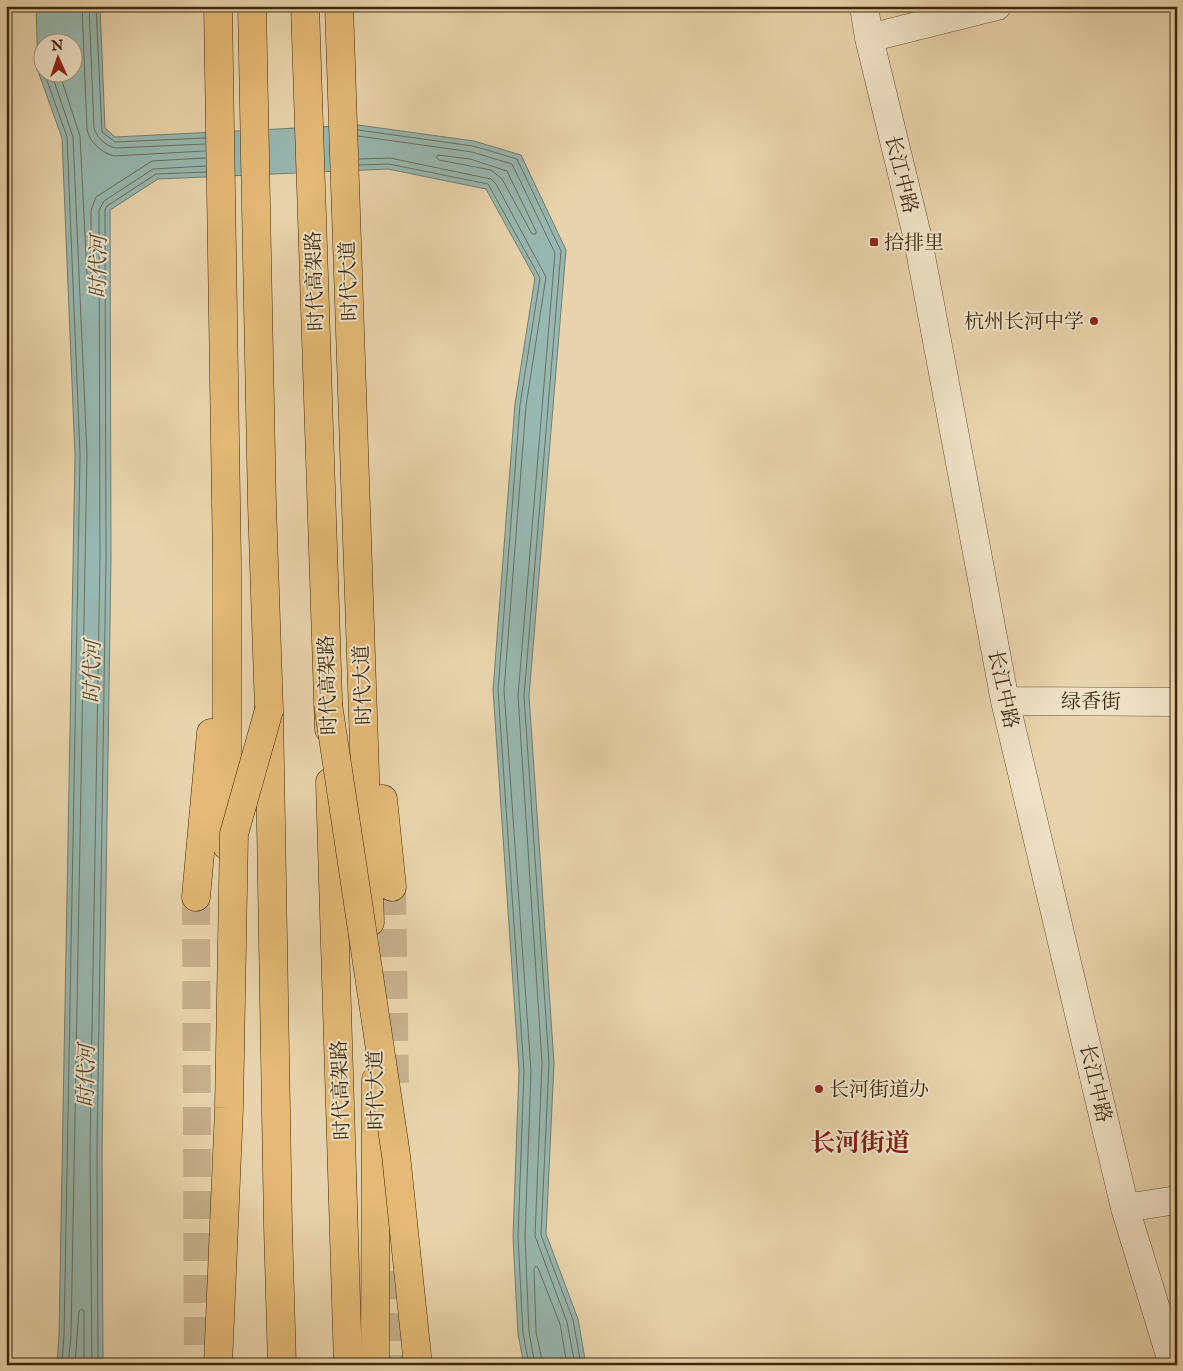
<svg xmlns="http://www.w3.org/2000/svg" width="1183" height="1371" font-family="'IM FELL English','Noto Serif SC',serif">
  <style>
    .water { fill: #98b7b0; stroke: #747d6e; fill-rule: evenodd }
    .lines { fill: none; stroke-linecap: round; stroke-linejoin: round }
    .shore { stroke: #6a6f5e; stroke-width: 1 }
    .major-tunnel { stroke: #c6b18c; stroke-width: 28; stroke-dasharray: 28 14; stroke-linecap: butt }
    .minor-casing { stroke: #685233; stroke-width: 29 }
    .major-casing { stroke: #3d270b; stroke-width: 29 }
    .highway-casing { stroke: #3d270b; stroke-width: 29 }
    .minor { stroke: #f0e3c9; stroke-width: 28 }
    .major { stroke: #e4ba76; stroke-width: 28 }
    .highway { stroke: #e4ba76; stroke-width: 28 }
    .highway-bridge-casing { stroke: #3d270b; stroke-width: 29; stroke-linecap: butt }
    .highway-bridge { stroke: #e4ba76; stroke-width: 28 }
    .poi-dot { fill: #8f2418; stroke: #f0e3c9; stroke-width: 2 }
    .labels { text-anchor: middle; stroke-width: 4; stroke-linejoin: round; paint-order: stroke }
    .street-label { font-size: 20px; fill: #3d270b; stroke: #f0e3c9 }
    .poi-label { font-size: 20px; fill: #3d270b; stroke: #f0e3c9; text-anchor: start }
    .water-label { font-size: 21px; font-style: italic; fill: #544b34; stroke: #f0e3c9 }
    .district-label { font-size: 25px; font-weight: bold; fill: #7a1f14; stroke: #f0e3c9 }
  </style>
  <rect width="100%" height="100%" fill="#e8d4ac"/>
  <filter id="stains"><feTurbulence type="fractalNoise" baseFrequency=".004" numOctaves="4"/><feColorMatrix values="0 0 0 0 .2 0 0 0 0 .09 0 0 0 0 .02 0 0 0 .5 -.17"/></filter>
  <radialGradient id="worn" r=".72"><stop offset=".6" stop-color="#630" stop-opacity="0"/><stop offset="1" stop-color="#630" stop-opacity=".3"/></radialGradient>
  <path class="water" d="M36 6H100L105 128 115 137 358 125 474 141 521 155 566 250 529 696 554 1063 546 1234 578 1319 586 1365H524L518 1334 513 1237 519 1071 493 690 515 404 535 278 486 189 388 169 158 179 110 210 111 558 102 1150 103 1365H57L59 1335 75 456 62 138 38 71ZM42 42H72V72H42Z"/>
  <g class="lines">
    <path class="shore" d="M82 6 87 129C89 142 102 153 114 156L205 151
      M89 6 94 128C96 137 106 146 115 148L205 144
      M96 6 102 132 115 142 205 138
      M44 72 67 137 80 455 64 1335 62 1365
      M51 72 73 137 87 455 71 1336 68 1365
      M59 72 80 136 87 276 91 274V210L96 197 152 161 205 158
      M358 130 473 146 517 159 561 251 524 696 549 1063 541 1235 573 1320 581 1365
      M358 136 472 152 512 164 555 253 518 696 542 1063 535 1236 567 1322 575 1365
      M438 155 470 159 507 171 536 231V234H532L502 179 491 170 439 160 437 158Z
      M359 159 390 158 491 179 496 184 546 277 526 406 504 690 531 1071 525 1237 529 1332 535 1365
      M359 165 389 164 488 184 540 278 520 405 498 690 524 1071 518 1237 523 1333 529 1365
      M75 1365 79 1311 81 1309 84 1311V1365
      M92 1365 90 1150 100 558 99 210 104 201 153 169 206 166
      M98 1365 97 1150 106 558 105 210 107 206 156 174 206 172
      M543 1365 536 1332 534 1269 536 1266 538 1268 560 1324 567 1365"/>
    <path class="major-tunnel" d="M392 887 395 1091
      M196 897 198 1365
      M398 1271 399 1365"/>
    <defs>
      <path id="minor" d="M864 6 869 38 917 235 1005 701 1125 1208 1173 1365
        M869 38 997 6
        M1005 701 1177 702
        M1125 1208 1177 1200"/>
      <path id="major" d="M218 6 227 563V846
        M339 6 370 922
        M383 799 392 887
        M196 897 211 733
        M375 1365 376 1080"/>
      <path id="highway" d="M252 6 262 505 269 710 278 1226 282 1365
        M305 6 329 729
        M330 782 348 1365"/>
    </defs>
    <use href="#minor" class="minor-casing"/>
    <use href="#major" class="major-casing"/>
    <use href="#highway" class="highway-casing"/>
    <use href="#minor" class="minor"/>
    <use href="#major" class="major"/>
    <use href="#highway" class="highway"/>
    <defs>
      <path id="highway-bridge" d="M328 704 396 1155 418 1365
        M218 1365 229 1108 234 834 269 710"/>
    </defs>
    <use href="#highway-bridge" class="highway-bridge-casing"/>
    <use href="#highway-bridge" class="highway-bridge"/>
  </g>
  <g class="poi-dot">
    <rect x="869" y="237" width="10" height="10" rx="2.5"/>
    <circle cx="1094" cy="321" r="5"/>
    <circle cx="819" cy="1089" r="5"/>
  </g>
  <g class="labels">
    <g class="street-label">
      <text transform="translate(902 174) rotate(76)" y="7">长江中路</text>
      <text transform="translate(314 281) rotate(-92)" y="7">时代高架路</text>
      <text transform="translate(348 281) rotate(-92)" y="7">时代大道</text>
      <text transform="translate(327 685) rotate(-92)" y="7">时代高架路</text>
      <text transform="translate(362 685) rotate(-92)" y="7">时代大道</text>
      <text transform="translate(1004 689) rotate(78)" y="7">长江中路</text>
      <text x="1091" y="708">绿香街</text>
      <text transform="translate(1096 1083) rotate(77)" y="7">长江中路</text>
      <text transform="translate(340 1090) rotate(-92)" y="7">时代高架路</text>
      <text transform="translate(375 1090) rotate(-91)" y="7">时代大道</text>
    </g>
    <g class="poi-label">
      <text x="884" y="249">拾排里</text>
      <text x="1084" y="328" text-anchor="end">杭州长河中学</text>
      <text x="829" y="1096">长河街道办</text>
    </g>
    <g class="water-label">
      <text transform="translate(98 267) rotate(-89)" y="7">时代河</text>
      <text transform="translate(92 672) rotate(-89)" y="7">时代河</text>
      <text transform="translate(86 1076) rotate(-89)" y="7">时代河</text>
    </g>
    <g class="district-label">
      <text x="860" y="1151">长河街道</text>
    </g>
  </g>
  <rect width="1183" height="1371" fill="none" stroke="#e8d4ac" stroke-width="25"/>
  <rect x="8" y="8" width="1168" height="1356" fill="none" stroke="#3d270b" stroke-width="2.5"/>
  <rect x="12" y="12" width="1158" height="1346" fill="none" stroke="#3d270b"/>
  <g transform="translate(58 58) rotate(357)"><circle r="24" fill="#f0e3c9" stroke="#a8987d"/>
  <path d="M0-4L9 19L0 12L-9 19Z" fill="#8f2418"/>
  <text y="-8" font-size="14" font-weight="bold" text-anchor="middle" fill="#3d270b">N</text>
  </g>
  <rect width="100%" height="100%" filter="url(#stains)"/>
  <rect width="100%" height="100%" fill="url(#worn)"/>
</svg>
